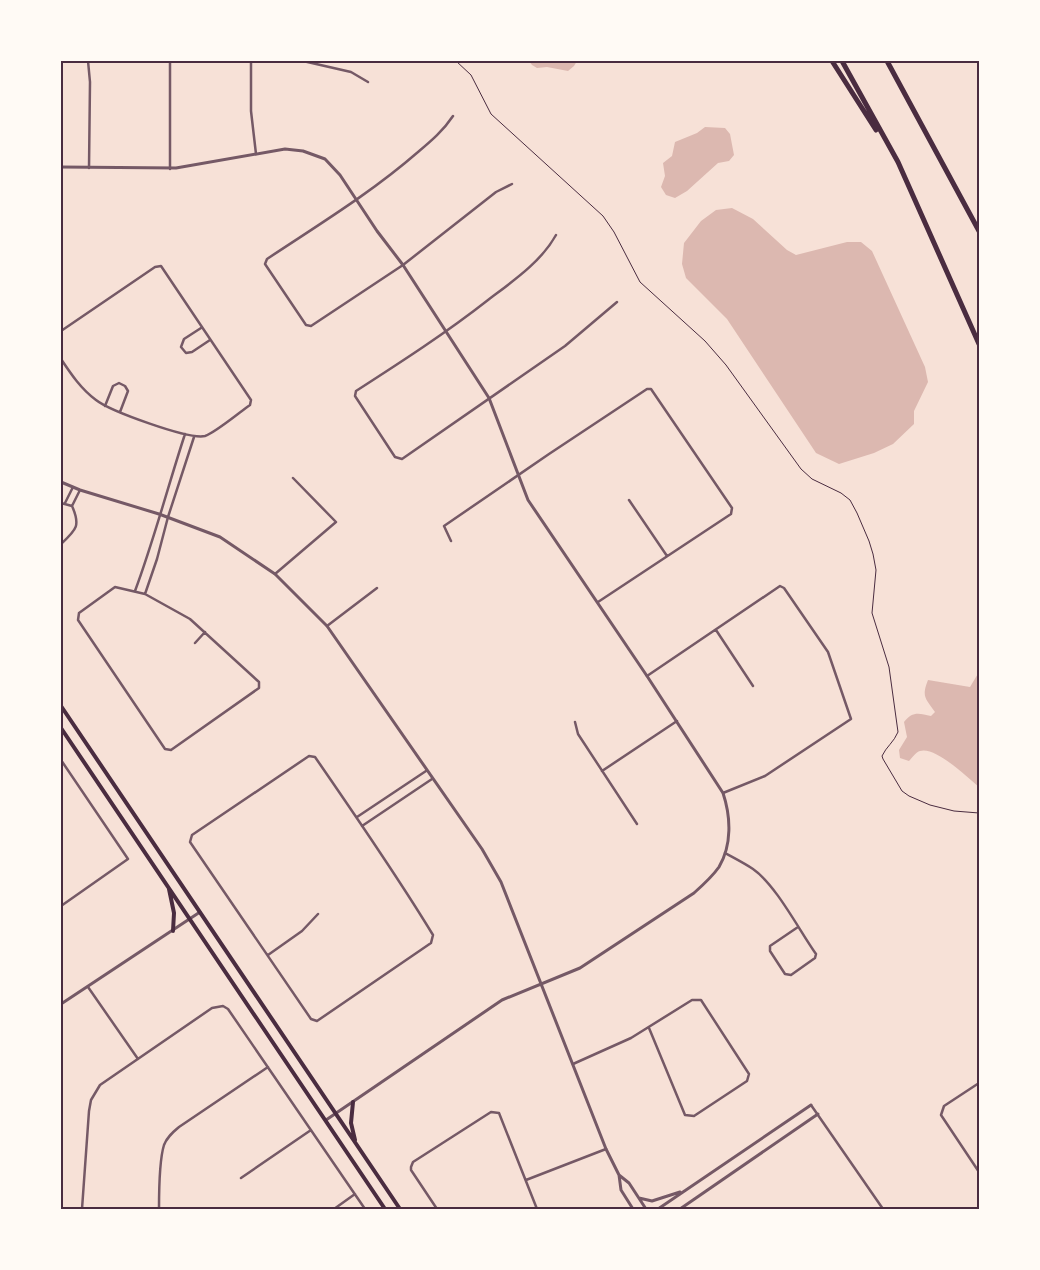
<svg xmlns="http://www.w3.org/2000/svg" width="1040" height="1270" font-family="Lato,sans-serif">
  <style>
    .water { fill: #dcb8b0 }
    .lines { fill: none; stroke-linecap: round; stroke-linejoin: round }
    .path { stroke: #4a2c40; stroke-width: 1 }
    .minor { stroke: #755966; stroke-width: 2.5 }
    .tertiary { stroke: #755966; stroke-width: 3 }
    .secondary { stroke: #4a2c40; stroke-width: 4 }
    .motorway { stroke: #4a2c40; stroke-width: 5 }
    .neatline { fill: none; stroke: #4a2c40; stroke-width: 2 }
  </style>
  <rect width="100%" height="100%" fill="#f7e1d7"/>
  <path class="water" d="M529 61H577L574 66 568 71 547 67 537 68 532 65Z
    M705 127 725 128 730 134 734 155 729 161 718 163 687 191 675 198 666 195 661 187 665 176 663 163 672 156 675 142 697 133Z
    M732 208 753 219 787 250 796 255 847 242H861L872 251 925 367 928 382 914 411V424L893 444 874 453 839 464 816 453 727 319 686 278 682 264 684 243 701 221 716 210Z
    M979 672V787C967 777 935 746 920 751 916 752 912 758 909 761L900 758 899 750 907 737 904 722C912 711 919 713 931 716L935 712C926 699 921 697 928 680L970 687Z"/>
  <g class="lines">
    <path class="path" d="M456 61 471 75 491 114 603 216 614 232 640 282 705 341 726 365 801 469 812 479 841 493 850 500 857 513 869 541 873 554 876 570 872 613 889 667 898 732C894 742 886 747 882 756L883 759 902 791 909 796 930 805 954 811 979 813"/>
    <path class="minor" d="M88 61 90 82 89 168
      M170 61V169
      M251 61V111L256 154
      M303 61 351 72 368 82
      M453 116C443 131 431 141 418 152 371 193 318 225 267 259L265 264 306 325 311 326 403 265 496 192 512 184
      M556 235C541 262 513 281 488 300 446 333 401 362 356 391L355 396 395 457 402 459 565 346 617 302
      M201 328 184 339 181 347 186 353 192 352 210 340
      M61 331 155 267 161 266 251 400 250 405C240 412 215 433 205 436 189 440 110 411 96 400 81 389 71 374 61 359
      M105 406 113 386 119 383 125 386 128 391 120 412
      M629 500 667 556
      M61 503 72 506C81 526 76 530 61 544
      M65 503 73 487
      M72 506 80 490
      M451 541 444 526 549 454 647 389H651L732 508 731 514 598 602
      M275 574 336 522 293 478
      M115 587 145 594 190 619 259 682V688L171 750 165 749 78 620 79 613Z
      M135 591C154 540 168 486 185 434
      M145 594 157 559 168 517 194 437
      M327 626 377 588
      M716 630 753 686
      M195 643 205 632
      M647 676 780 586 784 588 828 652 851 719 765 776 723 793
      M575 722 578 734 637 824
      M309 756 315 757C355 815 396 874 433 935L431 943 317 1021 311 1019 190 842 192 835Z
      M61 760 128 859 61 906
      M602 771 677 721
      M357 817 426 771
      M362 826 432 779
      M725 853C734 858 744 863 753 869 776 885 799 930 816 954L815 958 791 975 785 974 770 951V946L798 927
      M268 955 302 931 318 914
      M88 987 138 1059
      M573 1064 631 1038 692 1000H701L749 1074 747 1081 694 1116 685 1115 649 1028
      M979 1083 944 1106 941 1115 979 1172
      M811 1105 883 1209
      M241 1178 311 1130
      M526 1180 606 1149
      M82 1209 89 1111 91 1100 100 1085 212 1008 223 1006 228 1009 365 1209
      M159 1209C159 1192 159 1161 164 1145 167 1137 173 1132 179 1127L268 1067
      M334 1209 355 1194
      M437 1209 411 1170V1167L413 1162 491 1112 499 1113 537 1209"/>
    <path class="tertiary" d="M61 167 176 168 285 149 303 151 325 159 340 175 377 231 403 265 489 398 528 500 647 676 723 793C731 817 732 845 719 867 712 877 703 885 694 893L580 968 502 1000 326 1120
      M61 482 80 490 159 514 220 537 275 574 327 626 482 849 501 882 606 1149 619 1175 621 1190 633 1209
      M61 1004 200 912
      M619 1175 629 1183 646 1209
      M639 1198 652 1201 680 1192
      M658 1209 811 1105
      M680 1209 818 1114"/>
    <path class="secondary" d="M61 706 400 1209
      M61 728 385 1209
      M169 889 174 913 173 931
      M353 1102 351 1123 355 1140"/>
    <path class="motorway" d="M832 61 876 130
      M842 61 898 162 979 344
      M887 61 979 231"/>
  </g>
  <rect width="1040" height="1270" fill="none" stroke="#fffaf5" stroke-width="125"/>
  <rect x="62" y="62" width="916" height="1146" class="neatline"/>
</svg>
